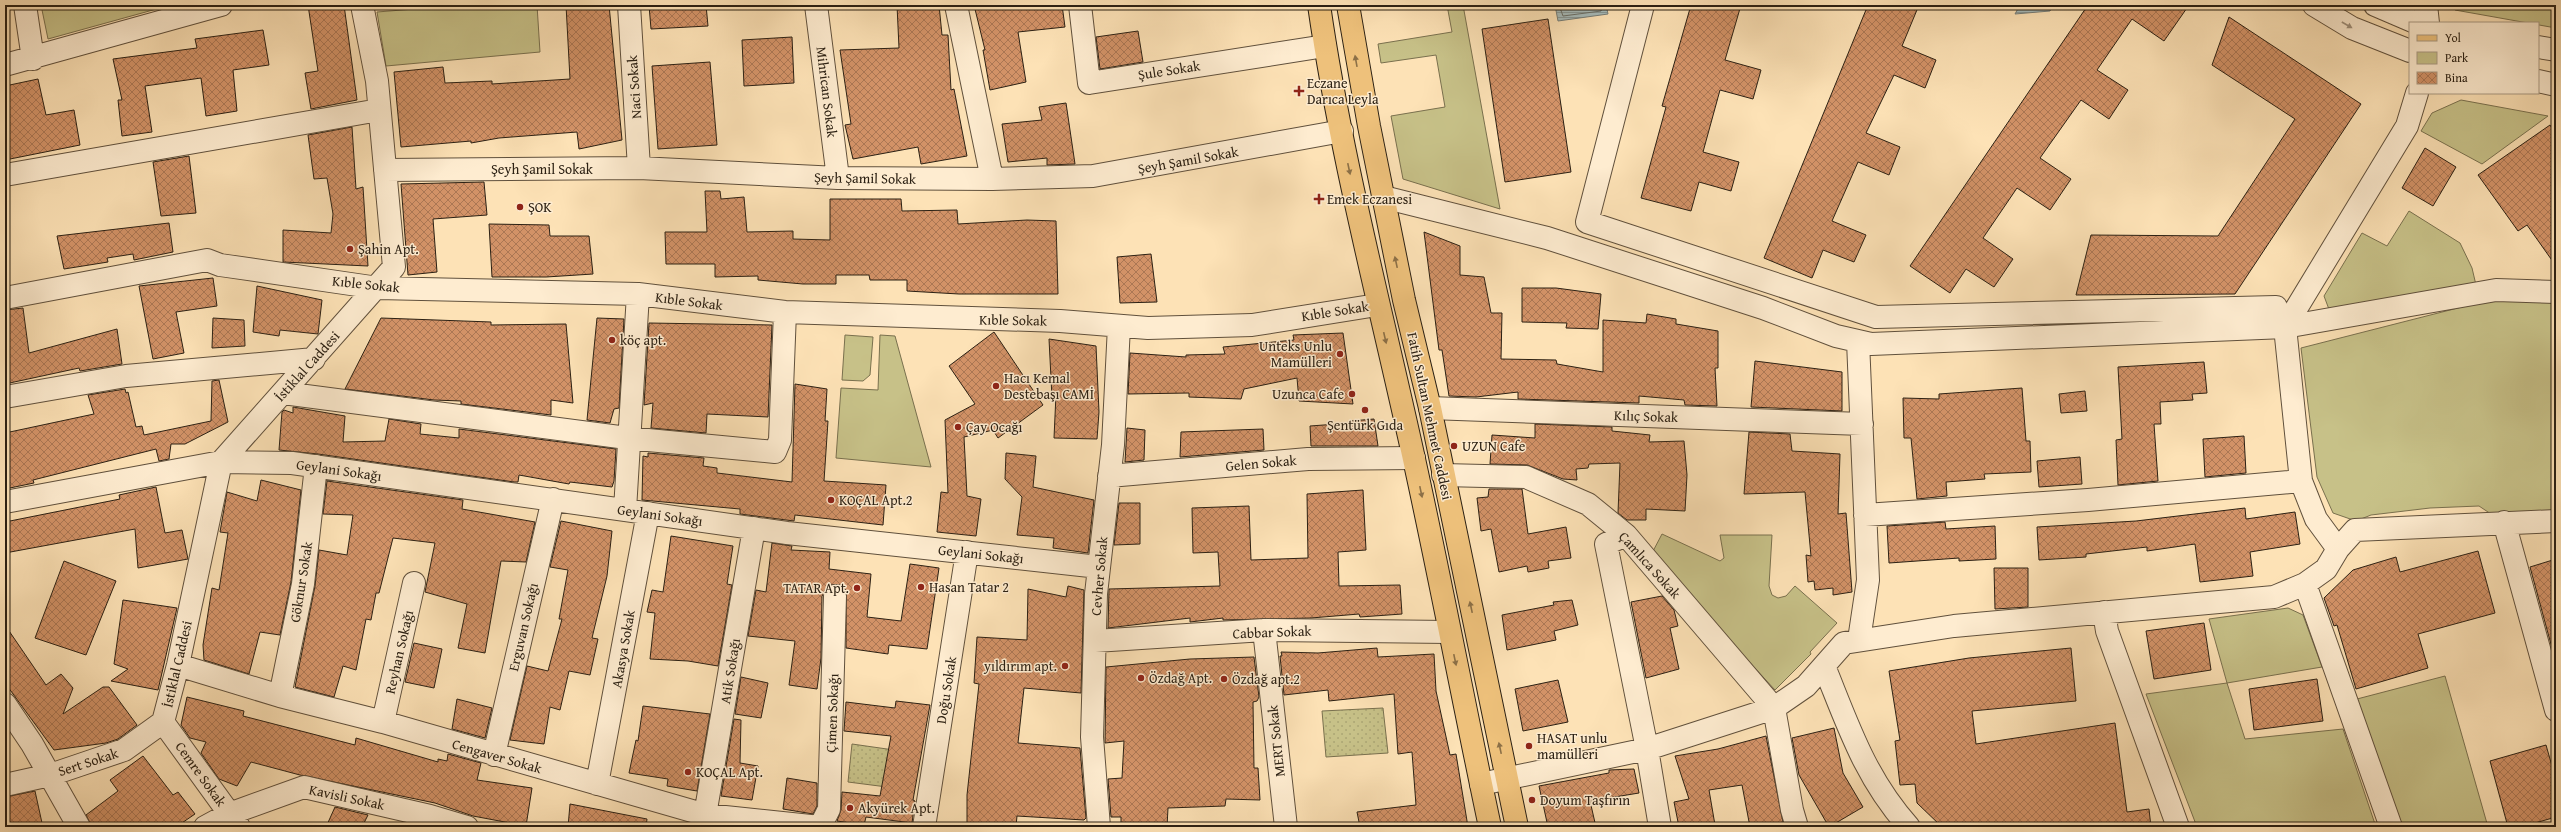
<svg xmlns="http://www.w3.org/2000/svg" width="2561" height="832" font-family="'Gentium Book Plus',serif">
  <style>
    .green { fill: #c7c188; stroke: #79704e }
    .garden { fill: url(#garden-dots); stroke: #79704e }
    .water { fill: url(#water-rules); stroke: #747c77 }
    .lines { fill: none; stroke-linecap: round; stroke-linejoin: round }
    .shore { stroke: #686d66; stroke-width: 1 }
    .building { fill: url(#building-cross-hatch); stroke: #2b2013 }
    .minor-casing { stroke: #60503c; stroke-width: 24 }
    .major-casing { stroke: #2b2013; stroke-width: 24 }
    .minor { stroke: #feecd0; stroke-width: 22 }
    .major { stroke: #eec17b; stroke-width: 22 }
    .oneway { fill: #9f907b }
    .oneway2 { fill: #8c7047 }
    .poi-dot { fill: #8f2418; stroke: #feecd0; stroke-width: 1.5 }
    .labels { text-anchor: middle; stroke-width: 3; stroke-linejoin: round; paint-order: stroke }
    .street-label { font-size: 14px; fill: #2b2013; stroke: #feecd0 }
    .poi-label { font-size: 14px; fill: #2b2013; stroke: #feecd0; text-anchor: start }
  </style>
  <defs>
    <pattern id="garden-dots" width="8" height="8" patternUnits="userSpaceOnUse"><rect width="8" height="8" fill="#c7c188"/><path d="M2 2h.1M6 6h.1" fill="none" stroke="#aba674" stroke-width="1.8" stroke-linecap="round"/></pattern>
    <pattern id="water-rules" width="6" height="5" patternUnits="userSpaceOnUse"><rect width="6" height="5" fill="#a5baba"/><path d="M0 2.5h6" fill="none" stroke="#879796"/></pattern>
    <pattern id="building-cross-hatch" width="8" height="8" patternUnits="userSpaceOnUse"><rect width="8" height="8" fill="#d29267"/><path d="M0 0l8 8M0 8l8-8" fill="none" stroke="#ab7754"/></pattern>
  </defs>
  <rect width="100%" height="100%" fill="#fde2b6"/>
  <filter id="stains"><feTurbulence type="fractalNoise" baseFrequency=".005" numOctaves="4"/><feColorMatrix values="0 0 0 0 .2 0 0 0 0 .09 0 0 0 0 .02 0 0 0 .5 -.17"/></filter>
  <radialGradient id="worn" r=".72"><stop offset=".6" stop-color="#630" stop-opacity="0"/><stop offset="1" stop-color="#630" stop-opacity=".3"/></radialGradient>
  <path class="green" d="M41 5H171L48 39Z
    M464 5H537L540 52 386 66 377 12Z
    M1447 5H1463L1500 209 1403 179 1391 116 1445 107 1436 55 1381 63 1378 44 1452 32Z
    M2451 5H2556V28L2455 10Z
    M2461 100 2548 116 2482 164 2421 131 2432 113Z
    M2409 211 2460 243 2472 268 2476 285 2330 312 2324 296 2362 233 2387 246Z
    M2497 298 2556 303V512L2491 514 2479 506 2430 508 2371 515 2356 521 2333 513 2317 477 2301 348Z
    M845 335 873 337 870 375 863 381 842 380Z
    M880 335 895 336 931 467 836 458 841 388 878 390Z
    M1662 534 1720 561 1724 558 1720 535H1772L1769 586 1772 595 1778 598 1786 596 1795 586 1837 623 1810 652 1811 654 1775 690 1651 555Z
    M2288 608 2303 615 2322 667 2227 683 2245 739 2343 729 2376 827H2197L2146 694 2227 683 2209 619Z
    M2445 676 2488 827H2401L2357 699Z"/>
  <path class="garden" d="M1383 708 1388 753 1326 757 1322 711Z
    M852 744 894 750 887 787 848 782Z"/>
  <path class="water" d="M1555 5H1606L1608 14 1558 21Z
    M2020 5H2053L2050 11 2015 14Z"/>
  <g class="lines">
    <path class="shore" d="M1559 5 1563 16 1601 11 1603 5"/>
  </g>
  <path class="building" d="M308 5H344L357 100 311 109 305 73 318 71Z
    M566 5H609L622 140 579 149 577 132 499 138 471 143V141L401 147 394 72 443 67 445 83 492 81V84L570 79Z
    M649 5H706L708 26 651 29Z
    M897 5H939L942 35H948L951 90 954 89 967 156 921 164 918 147 853 159 845 125 851 124 840 50 899 48Z
    M974 5H1062L1065 27 1018 32 1026 82 990 90 983 50H985Z
    M1691 5H1741L1725 60 1761 70 1753 99 1720 90 1703 152 1739 162 1731 191 1699 182 1691 211 1641 198 1666 107 1662 106Z
    M1868 5H1919L1902 46 1936 60 1925 88 1894 75 1866 133 1900 147 1889 175 1858 162 1832 221 1866 235 1854 262 1823 250 1812 278 1764 258Z
    M2088 5H2189L2164 41 2132 19 2097 70 2128 90 2109 119 2081 100 2040 158 2071 179 2050 210 2017 188 1983 238 2013 259 1994 287 1966 269 1950 293 1910 266Z
    M2229 17 2361 104 2235 294 2076 295 2091 235 2218 236 2295 119 2212 65Z
    M1548 19 1571 172 1505 182 1482 29Z
    M263 30 269 65 233 70 237 111 206 116 201 78 145 86 152 132 122 136 118 100H122L113 59 197 48 195 39Z
    M1138 31 1143 62 1100 69 1096 37Z
    M792 37 794 83 744 86 742 40Z
    M710 62 717 145 658 149 652 66Z
    M38 79 46 115 74 110 80 145 5 160V86Z
    M1066 103 1075 164 1047 165V158L1008 162 1002 124 1042 120 1039 107Z
    M2550 125 2556 134V266L2527 225 2518 231 2478 175Z
    M352 127 356 189 363 187 368 266 283 262V230L331 233 333 214 327 178 314 179 308 135Z
    M2425 148 2456 167 2433 206 2402 188Z
    M189 156 196 213 161 216 153 162Z
    M484 182 487 215 433 219 437 272 408 275 401 184Z
    M705 191H720L721 199 744 197 747 232 793 231V239L830 240V199H901L902 211 957 210 958 224 1027 220 1056 221 1058 294H959L907 291V280H870L869 275H836V284H803L758 280V276L715 277V264H666L665 232H707Z
    M169 223 173 252 134 260 133 254 107 258 108 262 64 269 57 236Z
    M489 224 549 225 550 236H589L593 274 546 277H492Z
    M1424 232 1460 246V275L1484 277 1491 313H1502L1501 359 1556 360 1557 364 1603 372V320L1646 323 1647 314 1676 319V324L1718 331V368H1715L1717 406 1685 405 1684 400 1639 396V403L1518 399V392L1476 397 1449 396 1442 350H1439Z
    M1151 254 1157 302 1120 303 1117 257Z
    M213 278 217 306 176 312 184 353 153 359 139 286Z
    M257 286 322 300 318 334 280 330 279 336 253 332Z
    M1522 288H1556L1601 294 1598 329 1566 328 1567 323 1522 322Z
    M23 308 29 353 117 329 122 364 80 371 79 368 5 384V310Z
    M213 318 244 320 245 346 212 348Z
    M381 318 491 322V325L566 324 573 403 551 400V415L461 404V401L434 400 345 389Z
    M597 318 624 319 619 408 614 409 610 423 587 420Z
    M649 323 772 325 768 417 707 414 706 433 651 428 653 403 644 405Z
    M994 332 1043 405 998 438 993 430 964 437 967 496 981 499 976 536 937 532 941 492 948 493 945 420 975 404 949 366Z
    M1343 333 1353 404 1299 401 1297 378 1244 389 1241 399 1189 397V393L1128 394 1130 353 1186 357V355L1225 354 1223 347 1294 340 1293 335Z
    M1049 339 1096 346 1099 412 1097 439 1054 438 1056 394 1052 398Z
    M1755 361 1842 372V411L1751 407Z
    M2204 362 2207 393 2192 394 2193 400 2160 402 2161 424H2154L2158 481 2118 485 2116 440 2122 439 2118 367Z
    M219 380 228 422 185 444H171L169 459 159 461 156 449 33 480 34 483 5 489V433L94 414 88 395 125 389 126 393 128 392 136 427 142 426 144 435 211 421 212 381Z
    M795 384 827 389 825 421H828L824 481 886 485 883 525 795 515 794 521 740 514V509L642 500 643 456 648 457V453L704 458 703 466 717 468V473L792 482Z
    M2022 388 2026 441H2030L2031 472 1984 474 1985 479 1946 482 1947 496 1917 499 1911 438H1904L1903 398 1939 399V394Z
    M2085 391 2087 411 2061 413 2059 394Z
    M293 407 345 416 343 442 385 441 389 419 421 424 420 434 459 438V429L616 449 614 481 612 487 570 482 569 484 519 475 518 482H514L318 454 279 450 282 412 284 410 293 413Z
    M1374 419 1378 446H1311L1310 426 1351 423V421Z
    M1535 424 1612 427V431L1650 435 1649 442 1684 441 1687 475 1685 511 1646 509V520H1627L1618 513 1620 463 1589 464 1588 468 1576 469 1577 480 1563 479 1527 465 1490 464 1492 435 1535 438Z
    M1127 428 1145 430 1144 460 1125 462Z
    M1263 429 1264 450 1180 457 1181 432Z
    M1749 432 1790 434 1792 451 1840 454 1838 514 1846 513 1852 592 1833 595V588L1815 590 1814 581 1808 582 1806 555 1811 556 1805 492 1744 494Z
    M2244 436 2246 473 2205 477 2203 439Z
    M1006 453 1036 456 1033 487 1094 500 1088 553 1053 548 1054 538 1017 535 1022 497 1005 479Z
    M2080 457 2082 484 2039 487 2037 461Z
    M261 480 301 490 291 582 280 635 260 632 249 674 204 660 203 645 212 588 219 590 228 533 220 532 227 492 257 501Z
    M327 481 463 500 462 509 535 522 526 562 501 561 485 653 458 648 467 604 425 592 435 543 393 538 379 593H376L371 620 366 619 356 670 343 666 334 697 295 687 315 586 319 550 347 555 353 515 323 514Z
    M156 487 165 533 182 530 188 559 138 568 135 529 5 553V522L120 499 119 495Z
    M1489 489H1522L1528 534 1566 527 1571 558 1548 561 1549 568 1528 572 1527 566 1499 572 1491 529 1481 531 1477 498 1488 497Z
    M1363 490 1366 550 1338 552 1339 586 1400 585 1402 614 1360 617 1359 614 1311 618 1223 620V618L1190 622V618L1108 628 1109 589 1220 586 1218 552 1193 553 1192 508 1249 506 1251 560 1308 558 1307 494Z
    M1119 503H1140V544L1114 545Z
    M2245 508 2246 519 2295 512 2300 544 2250 552 2253 576 2200 582 2195 544 2147 551V547L2086 554V557L2039 560 2037 527 2136 521Z
    M561 521 612 531 607 576 592 638 598 639 590 675 569 671 560 710 550 707 544 744 510 740 527 666 548 671 562 619H559L568 570 550 567Z
    M1945 522 1946 529 1995 526 1996 559 1959 561V558L1889 563 1887 526Z
    M671 536 733 546 727 584 732 585 718 666 688 661 650 659 655 613 647 612 652 590 663 592Z
    M772 543 792 546 791 550 830 552 829 569 871 574 867 617 901 621 910 564 939 568 927 649 889 645 888 654 846 648V590L841 585H829L822 596 821 658 817 689 789 685 795 641 748 636 756 590 766 592Z
    M2478 551 2495 613 2418 634 2428 668 2356 689 2337 625 2334 626 2324 598 2353 570 2396 557 2400 572Z
    M2556 559V648H2552L2530 567Z
    M64 561 116 581 86 655 35 638Z
    M1994 568H2028V607L1995 609Z
    M1068 586 1084 590 1081 693 1024 688 1018 743 1080 748 1086 818 1084 820 1017 816 1016 826 967 823V795L979 684 974 683 977 637 1027 640 1028 589 1066 597Z
    M1662 596 1674 610 1678 626 1670 628 1679 669 1646 678 1631 602Z
    M123 600 177 608 158 690 111 681 128 669 114 664Z
    M1572 600 1578 625 1554 631 1556 640 1507 650 1502 615 1554 605 1553 602Z
    M2204 623 2211 670 2154 679 2146 631Z
    M5 625 46 685 61 674 73 688 63 714 103 687H109L137 725 118 739 106 743 54 750 5 683Z
    M414 643 442 649 434 688 405 682Z
    M1377 648 1378 657 1434 654 1436 691 1450 755 1456 754 1468 827H1360L1357 812 1416 805 1412 752 1398 754 1394 694 1329 701 1328 690 1284 695 1280 656H1282L1281 652 1318 653Z
    M2071 648 2076 701 1972 711 1976 744 2115 723 2127 812 2149 809 2151 827H1942L1917 803 1915 784 1900 785 1895 741 1900 740 1889 671 1969 658Z
    M1254 657 1259 697 1257 701 1253 702 1254 768H1258L1260 800 1226 799 1225 806 1168 808 1167 827H1121V817H1111L1108 779 1122 778 1124 741 1105 743 1106 667 1190 659Z
    M741 677 768 683 761 718 735 714Z
    M2317 679 2323 721 2254 730 2249 689Z
    M1558 680 1568 722 1523 731 1515 689Z
    M187 697 244 711 243 716 355 745 356 738 438 762V759L447 761 448 754 481 763 477 780 532 788 526 826 473 816 435 803 300 775 251 762 237 786 219 779 201 753 206 742 190 738 181 725Z
    M457 699 492 708 485 738 452 729Z
    M896 701 930 705 913 800 915 801 912 823 866 817 864 825 837 821 841 810 842 792 880 796 891 736 844 731 846 702 895 708Z
    M643 706 710 714 697 791 667 786 668 779 629 773 636 740 638 741Z
    M734 719 741 720 740 763 758 766 752 800 721 796Z
    M1834 728 1843 773 1863 807 1829 827 1799 775 1792 738Z
    M1766 736 1784 827H1750L1742 785 1709 790 1715 825 1679 827 1674 802 1689 799 1675 756 1718 749Z
    M2546 745 2556 780V817L2521 827H2508L2490 761Z
    M143 756 173 795 178 792 195 814 176 827H92L86 815 118 791 110 780Z
    M1634 769 1639 793 1590 801 1596 827H1548L1539 786 1609 773V770Z
    M787 778 817 783V806L813 814 783 809Z
    M35 791 42 823 5 827V797Z
    M570 804 647 819 646 827H568Z
    M335 807 368 815 362 827H326Z"/>
  <g class="lines">
    <defs>
      <path id="minor" d="M25 5 33 59
        M629 5 639 168
        M816 5 838 178
        M956 5 992 179
        M1080 5 1089 83 1325 46
        M1643 5 1587 222 1876 317 2276 307 2285 327 2301 481 2316 519 2338 549
        M2314 5 2352 28 2410 51
        M2375 5 2417 23
        M2426 5 2428 23
        M2538 47 2556 50
        M5 65 221 5
        M2538 81 2556 85
        M385 170 639 168 838 178 992 179 1093 176 1342 131
        M5 175 379 110
        M1383 197 1547 238 1763 308 1836 336 1871 344 2285 327 2496 290 2556 292
        M5 298 207 260 220 265 378 288 638 294 785 312 1060 321 1148 328 1252 325 1377 305
        M2285 327 2407 126 2417 93
        M1858 341 1868 580 1859 640
        M283 393 627 438 775 452 780 440 785 312
        M5 397 126 376 314 359
        M1430 408 1862 424
        M1443 475 1526 477 1588 504 1626 535 1774 708 1792 810 1797 827
        M1109 476 1308 459 1414 458
        M5 502 221 462 292 463 787 533 1099 567
        M625 510 638 294
        M1865 515 2088 500 2301 481
        M2504 522 2556 710
        M1626 535 1606 544 1647 749 1660 827
        M2305 584 2391 827
        M2104 612 2107 631 2178 827
        M1264 630 1286 827
        M1095 641 1264 630 1449 632
        M178 665 280 696 383 722 706 815 820 827
        M1824 666C1848 725 1865 778 1909 827
        M280 696 303 584 316 466
        M5 704 32 744 79 827
        M163 722 178 665 221 462 394 267 377 81 362 5
        M163 722 239 827
        M383 722 414 583
        M494 755 553 499
        M597 784 648 513
        M1481 784 1647 749 1774 708 1806 686 1844 643 1954 626 2274 597 2305 584 2326 569 2338 549 2355 530 2556 521
        M5 785 50 775 124 750 163 722
        M205 827 229 814 304 787 430 816 467 827
        M703 827 754 528
        M820 827 829 809 835 596
        M924 827 967 552
        M1099 827 1092 737 1096 594 1113 445 1119 326"/>
      <path id="major" d="M1319 5C1341 158 1381 308 1414 459 1441 582 1464 705 1490 827
        M1348 5 1369 126 1404 300 1430 408 1517 827"/>
    </defs>
    <use href="#minor" class="minor-casing"/>
    <use href="#major" class="major-casing"/>
    <use href="#minor" class="minor"/>
    <use href="#major" class="major"/>
  </g>
  <defs><path id="oneway-solid" d="M-6-.8H1V-3.2L6.5 0L1 3.2V.8H-6Z"/></defs>
  <use class="oneway" href="#oneway-solid" transform="translate(2347 25) rotate(30)"/>
  <g class="oneway2">
    <use href="#oneway-solid" transform="translate(1356 61) rotate(-100)"/>
    <use href="#oneway-solid" transform="translate(1349 169) rotate(78)"/>
    <use href="#oneway-solid" transform="translate(1396 262) rotate(-102)"/>
    <use href="#oneway-solid" transform="translate(1385 338) rotate(77)"/>
    <use href="#oneway-solid" transform="translate(1421 492) rotate(78)"/>
    <use href="#oneway-solid" transform="translate(1471 607) rotate(-102)"/>
    <use href="#oneway-solid" transform="translate(1455 660) rotate(78)"/>
    <use href="#oneway-solid" transform="translate(1500 748) rotate(-102)"/>
  </g>
  <g class="poi-dot">
    <path d="M1297 85h4v4h4v4h-4v4h-4v-4h-4v-4h4z"/>
    <path d="M1317 193h4v4h4v4h-4v4h-4v-4h-4v-4h4z"/>
    <circle cx="520" cy="207" r="4"/>
    <circle cx="350" cy="249" r="4"/>
    <circle cx="612" cy="340" r="4"/>
    <circle cx="1340" cy="354" r="4"/>
    <circle cx="996" cy="386" r="4"/>
    <circle cx="1352" cy="394" r="4"/>
    <circle cx="1365" cy="410" r="4"/>
    <circle cx="958" cy="427" r="4"/>
    <circle cx="1454" cy="446" r="4"/>
    <circle cx="831" cy="500" r="4"/>
    <circle cx="921" cy="587" r="4"/>
    <circle cx="857" cy="588" r="4"/>
    <circle cx="1065" cy="666" r="4"/>
    <circle cx="1141" cy="678" r="4"/>
    <circle cx="1224" cy="679" r="4"/>
    <circle cx="1529" cy="746" r="4"/>
    <circle cx="688" cy="772" r="4"/>
    <circle cx="1532" cy="800" r="4"/>
    <circle cx="850" cy="808" r="4"/>
  </g>
  <g class="labels">
    <g class="street-label">
      <text transform="translate(1169 70) rotate(-9)" y="5">Şule Sokak</text>
      <text transform="translate(634 87) rotate(-94)" y="5">Naci Sokak</text>
      <text transform="translate(827 92) rotate(83)" y="5">Mihrican Sokak</text>
      <text transform="translate(1188 160) rotate(-10)" y="5">Şeyh Şamil Sokak</text>
      <text x="542" y="174">Şeyh Şamil Sokak</text>
      <text transform="translate(865 178) rotate(1)" y="5">Şeyh Şamil Sokak</text>
      <text transform="translate(366 284) rotate(6)" y="5">Kıble Sokak</text>
      <text transform="translate(689 301) rotate(7)" y="5">Kıble Sokak</text>
      <text transform="translate(1335 311) rotate(-9)" y="5">Kıble Sokak</text>
      <text transform="translate(1013 320) rotate(1)" y="5">Kıble Sokak</text>
      <text transform="translate(307 366) rotate(-48)" y="5">İstiklal Caddesi</text>
      <text transform="translate(1430 416) rotate(78)" y="5">Fatih Sultan Mehmet Caddesi</text>
      <text transform="translate(1646 416) rotate(2)" y="5">Kılıç Sokak</text>
      <text transform="translate(1261 463) rotate(-5)" y="5">Gelen Sokak</text>
      <text transform="translate(339 470) rotate(8)" y="5">Geylani Sokağı</text>
      <text transform="translate(660 515) rotate(8)" y="5">Geylani Sokağı</text>
      <text transform="translate(981 554) rotate(6)" y="5">Geylani Sokağı</text>
      <text transform="translate(1650 565) rotate(48)" y="5">Çamlıca Sokak</text>
      <text transform="translate(1099 576) rotate(-85)" y="5">Cevher Sokak</text>
      <text transform="translate(301 582) rotate(-81)" y="5">Göknur Sokak</text>
      <text transform="translate(523 627) rotate(-77)" y="5">Erguvan Sokağı</text>
      <text transform="translate(1272 632) rotate(-2)" y="5">Cabbar Sokak</text>
      <text transform="translate(623 649) rotate(-80)" y="5">Akasya Sokak</text>
      <text transform="translate(399 652) rotate(-77)" y="5">Reyhan Sokağı</text>
      <text transform="translate(177 664) rotate(-77)" y="5">İstiklal Caddesi</text>
      <text transform="translate(730 671) rotate(-81)" y="5">Atik Sokağı</text>
      <text transform="translate(946 690) rotate(-81)" y="5">Doğu Sokak</text>
      <text transform="translate(832 713) rotate(-88)" y="5">Çimen Sokağı</text>
      <text transform="translate(1276 741) rotate(-96)" y="5">MERT Sokak</text>
      <text transform="translate(497 756) rotate(16)" y="5">Cengaver Sokak</text>
      <text transform="translate(88 762) rotate(-18)" y="5">Sert Sokak</text>
      <text transform="translate(201 774) rotate(54)" y="5">Cemre Sokak</text>
      <text transform="translate(347 797) rotate(12)" y="5">Kavisli Sokak</text>
    </g>
    <g class="poi-label">
      <text x="1307" y="88">Eczane<tspan x="1307" dy="16">Darıca Leyla</tspan></text>
      <text x="1327" y="204">Emek Eczanesi</text>
      <text x="528" y="212">ŞOK</text>
      <text x="358" y="254">Şahin Apt.</text>
      <text x="620" y="345">köç apt.</text>
      <text x="1332" y="351" text-anchor="end">Unteks Unlu<tspan x="1332" dy="16">Mamülleri</tspan></text>
      <text x="1004" y="383">Hacı Kemal<tspan x="1004" dy="16">Destebaşı CAMİ</tspan></text>
      <text x="1344" y="399" text-anchor="end">Uzunca Cafe</text>
      <text x="1365" y="430" text-anchor="middle">Şentürk Gıda</text>
      <text x="966" y="432">Çay Ocağı</text>
      <text x="1462" y="451">UZUN Cafe</text>
      <text x="839" y="505">KOÇAL Apt.2</text>
      <text x="929" y="592">Hasan Tatar 2</text>
      <text x="849" y="593" text-anchor="end">TATAR Apt.</text>
      <text x="1057" y="671" text-anchor="end">yıldırım apt.</text>
      <text x="1149" y="683">Özdağ Apt.</text>
      <text x="1232" y="684">Özdağ apt.2</text>
      <text x="1537" y="743">HASAT unlu<tspan x="1537" dy="16">mamülleri</tspan></text>
      <text x="696" y="777">KOÇAL Apt.</text>
      <text x="1540" y="805">Doyum Taşfırın</text>
      <text x="858" y="813">Akyürek Apt.</text>
    </g>
  </g>
  <rect width="2561" height="832" fill="none" stroke="#fde2b6" stroke-width="20"/>
  <rect x="6" y="6" width="2549" height="820" fill="none" stroke="#2b2013" stroke-width="2"/>
  <rect x="10" y="10" width="2541" height="812" fill="none" stroke="#2b2013"/>
  <rect x="2409" y="22" width="130" height="72" fill="#feecd0" stroke="#aa9a84"/>
  <rect x="2417" y="35" width="20" height="6" fill="#eec17b" stroke="#aa9a84"/>
  <text x="2445" y="42" font-size="12" fill="#2b2013">Yol</text>
  <rect x="2417" y="52" width="20" height="12" fill="#c7c188" stroke="#aa9a84"/>
  <text x="2445" y="62" font-size="12" fill="#2b2013">Park</text>
  <rect x="2417" y="72" width="20" height="12" fill="url(#building-cross-hatch)" stroke="#aa9a84"/>
  <text x="2445" y="82" font-size="12" fill="#2b2013">Bina</text>
  <rect width="100%" height="100%" filter="url(#stains)"/>
  <rect width="100%" height="100%" fill="url(#worn)"/>
</svg>
